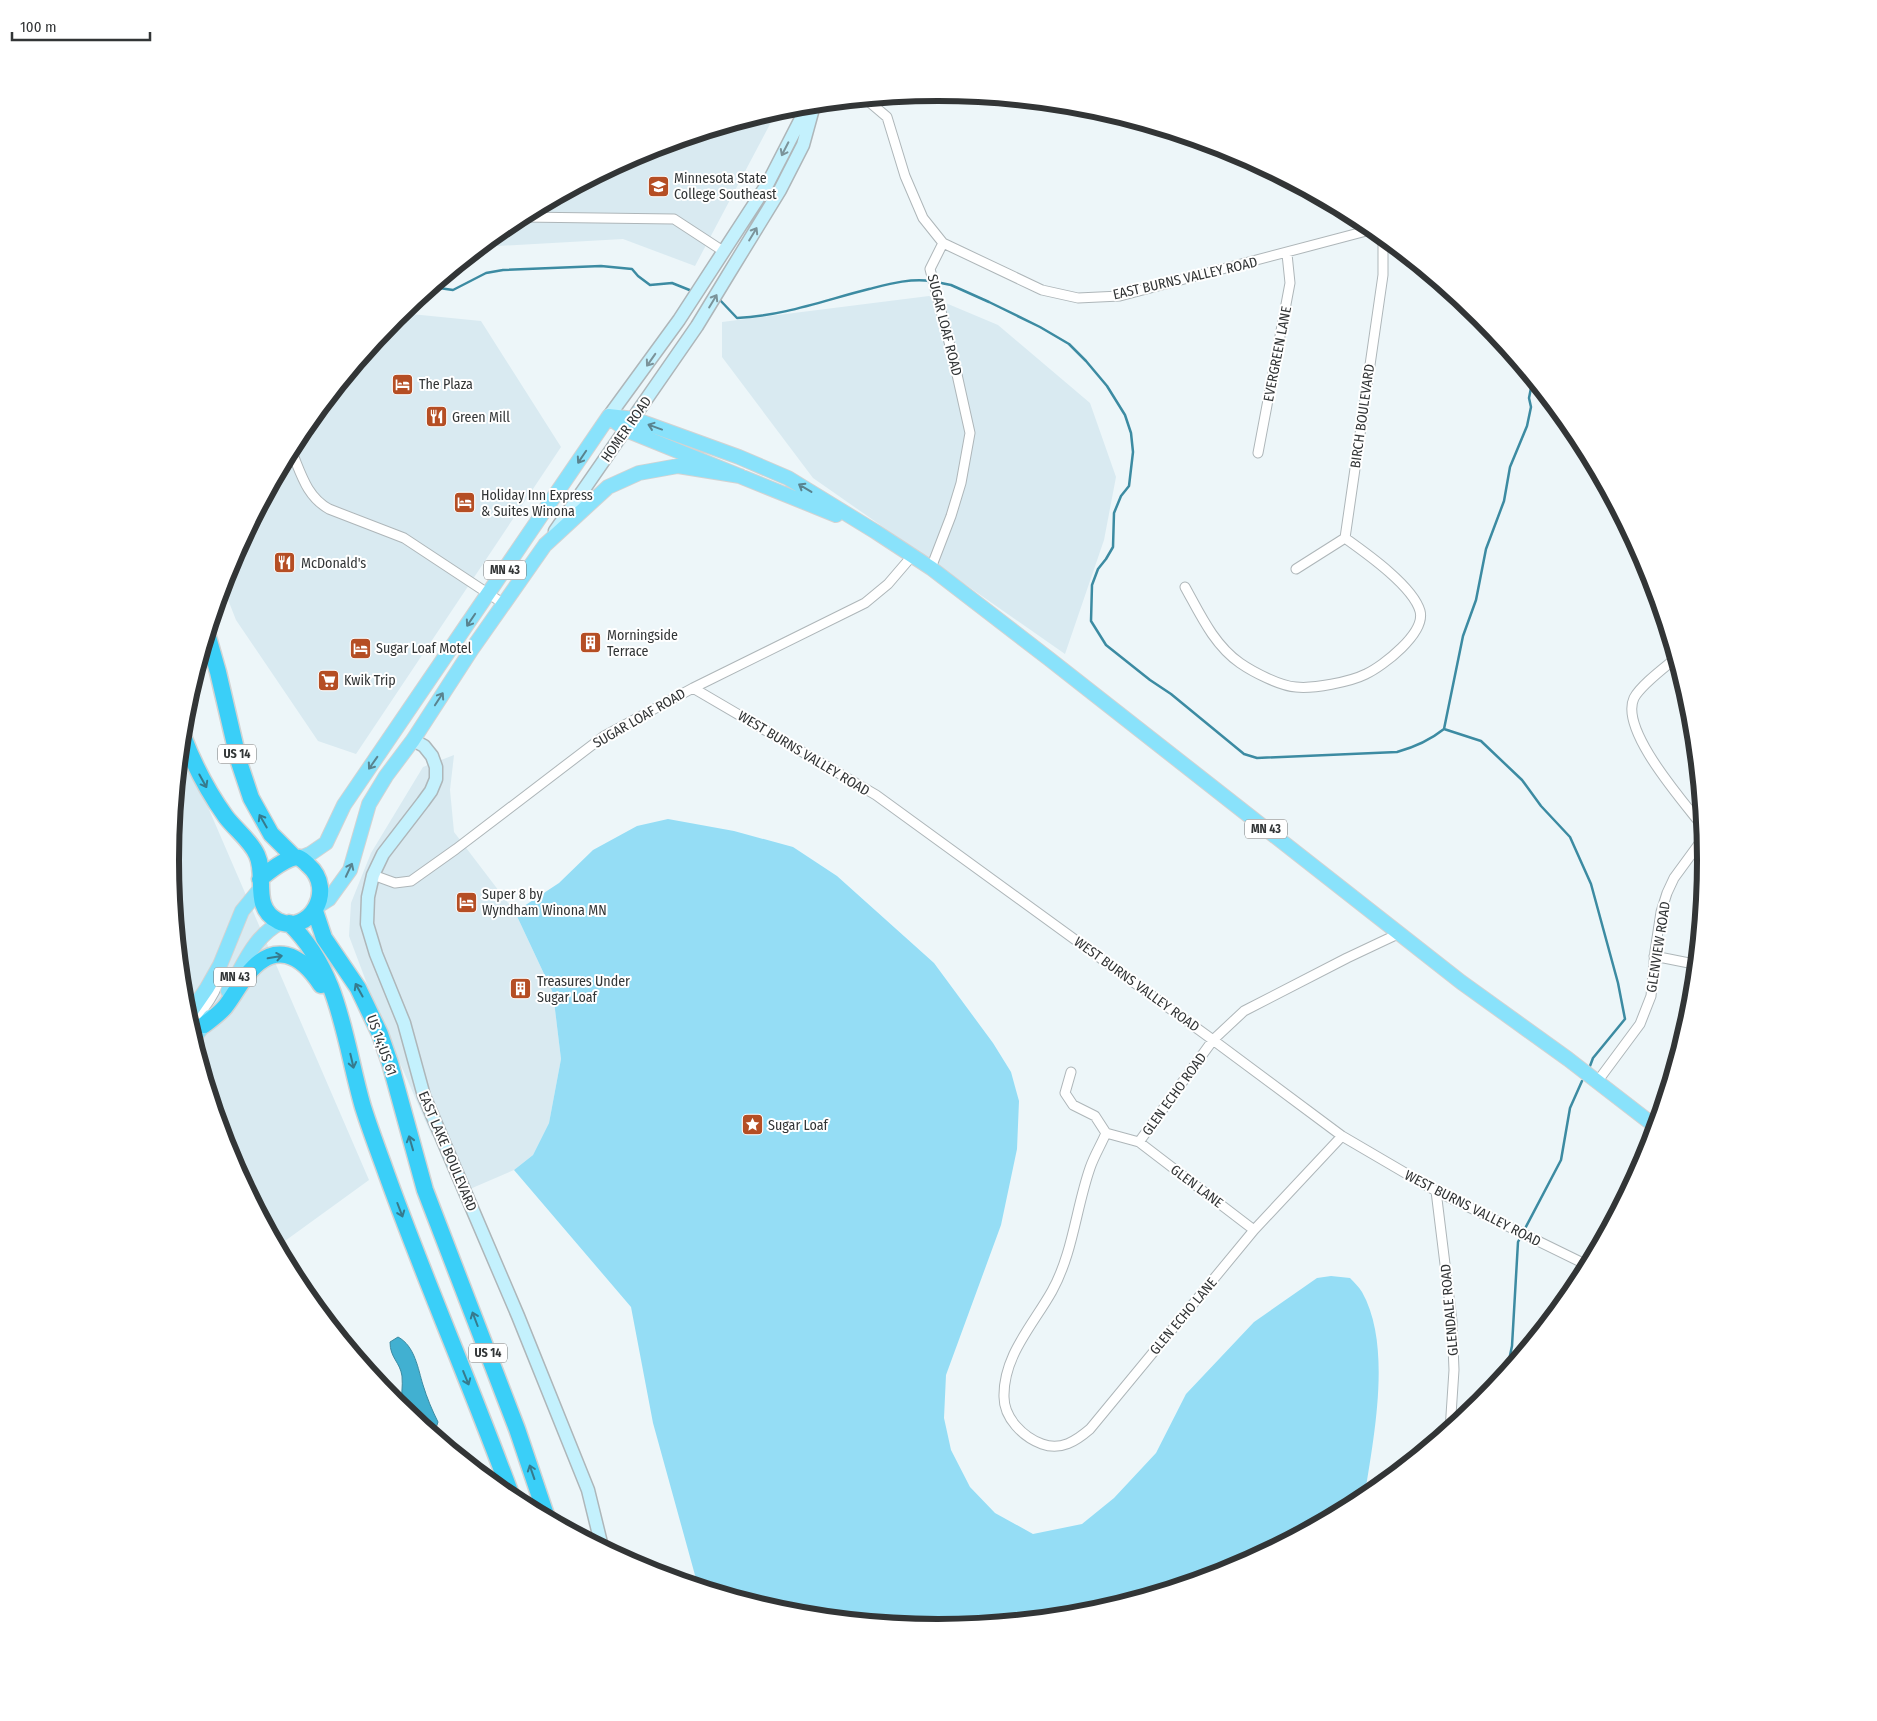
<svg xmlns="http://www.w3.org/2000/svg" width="1877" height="1721" font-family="'Fira Sans Condensed',sans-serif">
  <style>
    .built { fill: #d9eaf1 }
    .green { fill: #95ddf5 }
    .water { fill: #41b0d1; stroke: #3c8ba2 }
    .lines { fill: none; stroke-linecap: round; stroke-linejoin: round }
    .stream { stroke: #3c8ba2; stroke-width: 2.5 }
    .street-casing { stroke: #aeb6b9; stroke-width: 11 }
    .secondary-casing { stroke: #aeb6b9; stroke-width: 15 }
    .primary-casing { stroke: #d2d3d3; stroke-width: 16 }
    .highway-casing { stroke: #d2d3d3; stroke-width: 19 }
    .street { stroke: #fff; stroke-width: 9 }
    .secondary { stroke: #c4f1fd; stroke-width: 12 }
    .primary { stroke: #89e2fb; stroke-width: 14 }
    .highway { stroke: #3acff8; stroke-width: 16 }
    .oneway { stroke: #7b939a }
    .oneway2 { stroke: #59838f }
    .oneway3 { stroke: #367a8d }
    .labels { text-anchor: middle; stroke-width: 4; stroke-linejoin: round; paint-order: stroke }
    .shield { fill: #fff; stroke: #707272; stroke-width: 1 }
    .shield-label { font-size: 12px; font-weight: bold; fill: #323536 }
    .poi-label { font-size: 14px; fill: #323536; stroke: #fff; text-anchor: start }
    .street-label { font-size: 14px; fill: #323536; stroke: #fff }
    .rim { fill: none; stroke: #323536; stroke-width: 6 }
  </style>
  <rect width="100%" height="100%" fill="#edf6f9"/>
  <path class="built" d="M777 111 695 266 623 239 481 247 512 222 645 151Z
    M929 296 998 325 1090 403 1116 477 1104 540 1065 654 813 478 722 357V322Z
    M401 313 481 321 561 447 356 754 318 741 236 620 223 587 229 566 300 434 396 317Z
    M182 747 369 1180 278 1246 229 1154 185 1010 171 860Z
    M454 755 450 790 454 832 515 912 553 993 561 1059 549 1123 533 1155 514 1170 463 1192 437 1134 432 1136 378 1013 349 936 351 903 371 853 423 767Z"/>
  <path class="green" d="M668 819 734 831 793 847 837 876 934 963 993 1043 1011 1072 1019 1101 1017 1149 1001 1225 946 1375 944 1418 951 1450 970 1487 995 1513 1033 1534 1082 1524 1114 1498 1156 1453 1186 1394 1254 1322 1317 1278 1331 1276 1350 1278C1354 1282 1359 1287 1362 1292 1393 1347 1373 1440 1364 1500L1232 1570 1088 1614 938 1628 788 1614 698 1586 653 1423 631 1307 514 1170 533 1155 549 1123 561 1059 553 993 515 912 559 883 593 850 637 826Z"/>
  <path class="water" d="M398 1337C415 1346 418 1369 423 1385 427 1398 432 1410 438 1422L436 1428 431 1433 401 1408C401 1398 403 1386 402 1376 400 1362 390 1358 390 1342Z"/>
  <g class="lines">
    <path class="stream" d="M936 282 951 285 989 302 1040 327 1069 344 1086 361 1107 386 1125 415 1131 433 1133 452 1129 486 1121 496 1114 513 1113 547 1106 559 1098 569 1092 585 1091 621 1106 645 1150 680 1171 694 1244 754 1257 758 1397 752C1415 747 1429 741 1444 729L1463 636 1476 600 1486 549 1504 501 1510 467 1527 426 1531 407 1529 398 1531 388 1535 383
      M432 287 453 290 486 273 503 270 601 266 632 269 638 276 650 285 672 283 692 291
      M719 299 737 318C783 316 825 300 869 289 889 284 910 278 931 281
      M1444 729 1481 741 1522 780 1541 806 1570 837 1591 884 1618 983 1625 1019 1593 1058 1590 1066
      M1506 1374 1512 1346 1518 1242 1561 1160 1570 1108 1582 1081"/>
    <defs>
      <path id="street" d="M867 100 887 117 905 176 923 218 943 243 930 269 954 361 970 433 961 483 951 516 931 568
        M522 217 674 219 723 251
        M943 243 1042 290 1078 298 1120 296 1374 229
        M291 450C301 473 306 496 329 509L404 538 504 604
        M1258 453 1290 283 1287 254
        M1296 569 1345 538 1383 275V237
        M1185 587C1200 614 1214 645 1240 663 1253 672 1280 686 1296 687 1313 689 1350 682 1366 674 1383 666 1426 633 1420 611 1413 586 1366 553 1345 538
        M1676 658C1664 668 1641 685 1634 698 1619 730 1684 802 1703 827
        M693 688 876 795 1213 1040 1342 1136 1436 1191 1589 1266
        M373 875 395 883 411 881 456 849 604 736 693 688 865 603 888 584 912 556
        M1654 956 1694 964 1696 966
        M190 1024C203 1010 220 991 220 971
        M1071 1072 1065 1093 1073 1105 1095 1116 1106 1133
        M1597 1082 1640 1024 1651 996 1655 951 1661 912 1667 893 1674 878 1704 837
        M1139 1142 1213 1040 1244 1011 1347 958 1400 933
        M1436 1191 1452 1321 1454 1370 1450 1430
        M1254 1230 1139 1142 1106 1133C1101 1145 1094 1156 1090 1168 1076 1208 1073 1253 1052 1291 1033 1325 1003 1356 1004 1397 1004 1418 1023 1437 1042 1444 1061 1451 1076 1441 1090 1429L1254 1230 1342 1136"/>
      <path id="secondary" d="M609 416 679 320 768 183 808 105
        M555 531 697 326 728 275 780 190 803 145 814 105
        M413 740 424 746 432 756 436 767V779L431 791 423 802 383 854 373 875 368 897 367 924 376 954 404 1023 424 1096 518 1316 588 1490 602 1547"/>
      <path id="primary" d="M609 416 634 419 739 457 788 478 876 532 931 568 1048 658 1461 982 1568 1059 1656 1127
        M609 417 626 430 836 515
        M300 858 310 854 326 843 344 805 609 416
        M318 906 329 899 350 870 369 804 386 776 413 740 472 649 545 545 608 487 639 473 678 466 740 476
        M228 991C244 965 253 936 282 922
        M187 1017 207 988 220 965 242 911 260 889
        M194 1038 210 1017"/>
      <path id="highway" d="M208 637 218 672 239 762 251 798 271 834 294 857
        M183 736C194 765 208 792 226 817 236 830 251 841 257 855 267 877 251 907 278 921 309 936 337 890 308 865 306 863 302 859 299 858 290 854 267 873 260 879
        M315 911 324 938 358 988 380 1034 390 1063 425 1190 517 1429 547 1518
        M289 923C341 973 344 1042 363 1107 369 1126 376 1145 383 1164 423 1277 472 1387 513 1500
        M204 1025C212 1019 219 1014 225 1007 233 997 239 985 247 975 274 940 301 954 321 985"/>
    </defs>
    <use href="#street" class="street-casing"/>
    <use href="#secondary" class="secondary-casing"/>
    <use href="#primary" class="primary-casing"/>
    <use href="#highway" class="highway-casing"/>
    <use href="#street" class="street"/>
    <use href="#secondary" class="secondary"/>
    <use href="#primary" class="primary"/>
    <use href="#highway" class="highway"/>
  </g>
  <defs><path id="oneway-shaft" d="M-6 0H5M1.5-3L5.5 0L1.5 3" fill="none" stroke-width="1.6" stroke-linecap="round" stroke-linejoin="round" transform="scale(1.25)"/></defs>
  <g class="oneway">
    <use href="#oneway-shaft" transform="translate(785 149) rotate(117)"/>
    <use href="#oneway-shaft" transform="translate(753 234) rotate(-59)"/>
    <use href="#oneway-shaft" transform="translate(713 301) rotate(-59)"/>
    <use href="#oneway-shaft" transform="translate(651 360) rotate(125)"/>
  </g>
  <g class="oneway2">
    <use href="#oneway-shaft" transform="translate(655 427) rotate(-160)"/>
    <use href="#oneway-shaft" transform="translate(582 457) rotate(124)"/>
    <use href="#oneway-shaft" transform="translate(805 488) rotate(-149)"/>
    <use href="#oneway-shaft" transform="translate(471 620) rotate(124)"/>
    <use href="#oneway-shaft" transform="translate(439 699) rotate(-57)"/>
    <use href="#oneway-shaft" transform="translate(373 763) rotate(125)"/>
    <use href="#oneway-shaft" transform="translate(349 870) rotate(-65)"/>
  </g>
  <g class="oneway3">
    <use href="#oneway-shaft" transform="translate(203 781) rotate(61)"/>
    <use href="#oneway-shaft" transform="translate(263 821) rotate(-120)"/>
    <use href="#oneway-shaft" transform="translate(275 957) rotate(-10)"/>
    <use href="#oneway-shaft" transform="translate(359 990) rotate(-119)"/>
    <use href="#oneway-shaft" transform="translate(352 1061) rotate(77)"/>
    <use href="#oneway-shaft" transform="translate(411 1143) rotate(-106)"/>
    <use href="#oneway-shaft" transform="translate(400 1210) rotate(69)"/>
    <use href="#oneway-shaft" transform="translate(475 1319) rotate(-111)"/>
    <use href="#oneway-shaft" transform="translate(466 1378) rotate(68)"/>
    <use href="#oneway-shaft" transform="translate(532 1472) rotate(-109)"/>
  </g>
  <defs>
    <symbol id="university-square" viewBox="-11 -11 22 22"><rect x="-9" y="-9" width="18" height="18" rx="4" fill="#b54e24" stroke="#fff"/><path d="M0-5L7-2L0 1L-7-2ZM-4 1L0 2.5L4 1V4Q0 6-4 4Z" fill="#fff"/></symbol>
    <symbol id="hotel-square" viewBox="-11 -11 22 22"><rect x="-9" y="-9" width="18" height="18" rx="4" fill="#b54e24" stroke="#fff"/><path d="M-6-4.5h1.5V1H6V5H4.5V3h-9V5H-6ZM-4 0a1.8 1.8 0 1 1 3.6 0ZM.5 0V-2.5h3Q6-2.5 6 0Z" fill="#fff"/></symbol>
    <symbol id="restaurant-square" viewBox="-11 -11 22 22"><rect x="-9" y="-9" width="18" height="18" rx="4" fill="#b54e24" stroke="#fff"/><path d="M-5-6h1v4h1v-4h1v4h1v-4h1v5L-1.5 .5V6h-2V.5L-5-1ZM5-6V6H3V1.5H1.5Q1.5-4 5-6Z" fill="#fff"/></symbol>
    <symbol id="building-square" viewBox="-11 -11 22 22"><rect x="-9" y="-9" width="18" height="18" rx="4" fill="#b54e24" stroke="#fff"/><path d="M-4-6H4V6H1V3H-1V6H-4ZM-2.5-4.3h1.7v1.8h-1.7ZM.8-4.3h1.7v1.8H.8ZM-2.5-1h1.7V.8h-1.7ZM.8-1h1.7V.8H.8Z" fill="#fff"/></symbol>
    <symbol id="supermarket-square" viewBox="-11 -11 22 22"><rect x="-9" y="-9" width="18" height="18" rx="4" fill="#b54e24" stroke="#fff"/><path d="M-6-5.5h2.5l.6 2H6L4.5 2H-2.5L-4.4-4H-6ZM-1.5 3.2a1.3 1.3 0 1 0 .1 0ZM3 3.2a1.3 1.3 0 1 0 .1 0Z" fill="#fff"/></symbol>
    <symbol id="sight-square" viewBox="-11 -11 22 22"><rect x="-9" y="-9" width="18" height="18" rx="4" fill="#b54e24" stroke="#fff"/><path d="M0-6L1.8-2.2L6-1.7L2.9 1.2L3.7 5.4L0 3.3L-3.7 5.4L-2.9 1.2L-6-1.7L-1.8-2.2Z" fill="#fff"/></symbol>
  </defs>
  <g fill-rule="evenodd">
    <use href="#university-square" x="646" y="174" width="25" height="25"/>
    <use href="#hotel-square" x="390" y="372" width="25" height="25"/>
    <use href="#restaurant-square" x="424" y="404" width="25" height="25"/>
    <use href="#hotel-square" x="452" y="490" width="25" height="25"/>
    <use href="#restaurant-square" x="272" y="550" width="25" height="25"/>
    <use href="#building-square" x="578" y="630" width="25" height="25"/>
    <use href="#hotel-square" x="348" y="636" width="25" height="25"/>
    <use href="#supermarket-square" x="316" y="668" width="25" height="25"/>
    <use href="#hotel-square" x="454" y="890" width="25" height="25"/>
    <use href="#building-square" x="508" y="976" width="25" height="25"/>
    <use href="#sight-square" x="740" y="1112" width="25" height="25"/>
  </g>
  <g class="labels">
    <g class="shield">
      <rect x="484" y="560.5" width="42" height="19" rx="4"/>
      <rect x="218" y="744.5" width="38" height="19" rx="4"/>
      <rect x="1245" y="819.5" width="42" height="19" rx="4"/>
      <rect x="214" y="967.5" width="42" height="19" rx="4"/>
      <rect x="469" y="1343.5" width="38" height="19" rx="4"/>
    </g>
    <g class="shield-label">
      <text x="505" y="574">MN 43</text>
      <text x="237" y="758">US 14</text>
      <text x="1266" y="833">MN 43</text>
      <text x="235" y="981">MN 43</text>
      <text x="488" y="1357">US 14</text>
    </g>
    <g class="poi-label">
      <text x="674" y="183">Minnesota State<tspan x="674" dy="16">College Southeast</tspan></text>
      <text x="419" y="389">The Plaza</text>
      <text x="452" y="422">Green Mill</text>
      <text x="481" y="500">Holiday Inn Express<tspan x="481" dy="16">&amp; Suites Winona</tspan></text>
      <text x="301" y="568">McDonald's</text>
      <text x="607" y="640">Morningside<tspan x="607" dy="16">Terrace</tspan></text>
      <text x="376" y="653">Sugar Loaf Motel</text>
      <text x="344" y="685">Kwik Trip</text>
      <text x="482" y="899">Super 8 by<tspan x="482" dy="16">Wyndham Winona MN</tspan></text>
      <text x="537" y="986">Treasures Under<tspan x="537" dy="16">Sugar Loaf</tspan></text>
      <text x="768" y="1130">Sugar Loaf</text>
    </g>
    <g class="street-label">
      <text transform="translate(1185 278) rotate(-13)" y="5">EAST BURNS VALLEY ROAD</text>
      <text transform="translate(945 325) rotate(76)" y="5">SUGAR LOAF ROAD</text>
      <text transform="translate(1277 354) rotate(-79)" y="5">EVERGREEN LANE</text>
      <text transform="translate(1362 416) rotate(-82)" y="5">BIRCH BOULEVARD</text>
      <text transform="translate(626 429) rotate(-55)" y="5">HOMER ROAD</text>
      <text transform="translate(639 718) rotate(-30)" y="5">SUGAR LOAF ROAD</text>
      <text transform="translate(804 753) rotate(31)" y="5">WEST BURNS VALLEY ROAD</text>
      <text transform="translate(1658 947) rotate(-81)" y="5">GLENVIEW ROAD</text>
      <text transform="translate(1137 984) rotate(36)" y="5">WEST BURNS VALLEY ROAD</text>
      <text transform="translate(382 1045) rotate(70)" y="5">US 14;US 61</text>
      <text transform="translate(1174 1094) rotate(-54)" y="5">GLEN ECHO ROAD</text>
      <text transform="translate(448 1151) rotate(67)" y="5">EAST LAKE BOULEVARD</text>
      <text transform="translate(1197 1186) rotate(37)" y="5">GLEN LANE</text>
      <text transform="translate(1473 1208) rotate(27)" y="5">WEST BURNS VALLEY ROAD</text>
      <text transform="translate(1449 1310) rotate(-95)" y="5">GLENDALE ROAD</text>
      <text transform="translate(1183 1316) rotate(-50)" y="5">GLEN ECHO LANE</text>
    </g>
  </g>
  <path d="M0 0H1877V1721H0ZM179 860a759 759 0 1 1 1518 0a759 759 0 1 1-1518 0Z" fill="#fff" fill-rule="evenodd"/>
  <path class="rim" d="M179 860a759 759 0 1 1 1518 0a759 759 0 1 1-1518 0Z"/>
  <path d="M12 32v8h138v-8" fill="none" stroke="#323536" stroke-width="2.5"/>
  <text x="20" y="32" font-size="15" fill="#323536" stroke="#ffffff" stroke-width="4" paint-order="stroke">100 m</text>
</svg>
